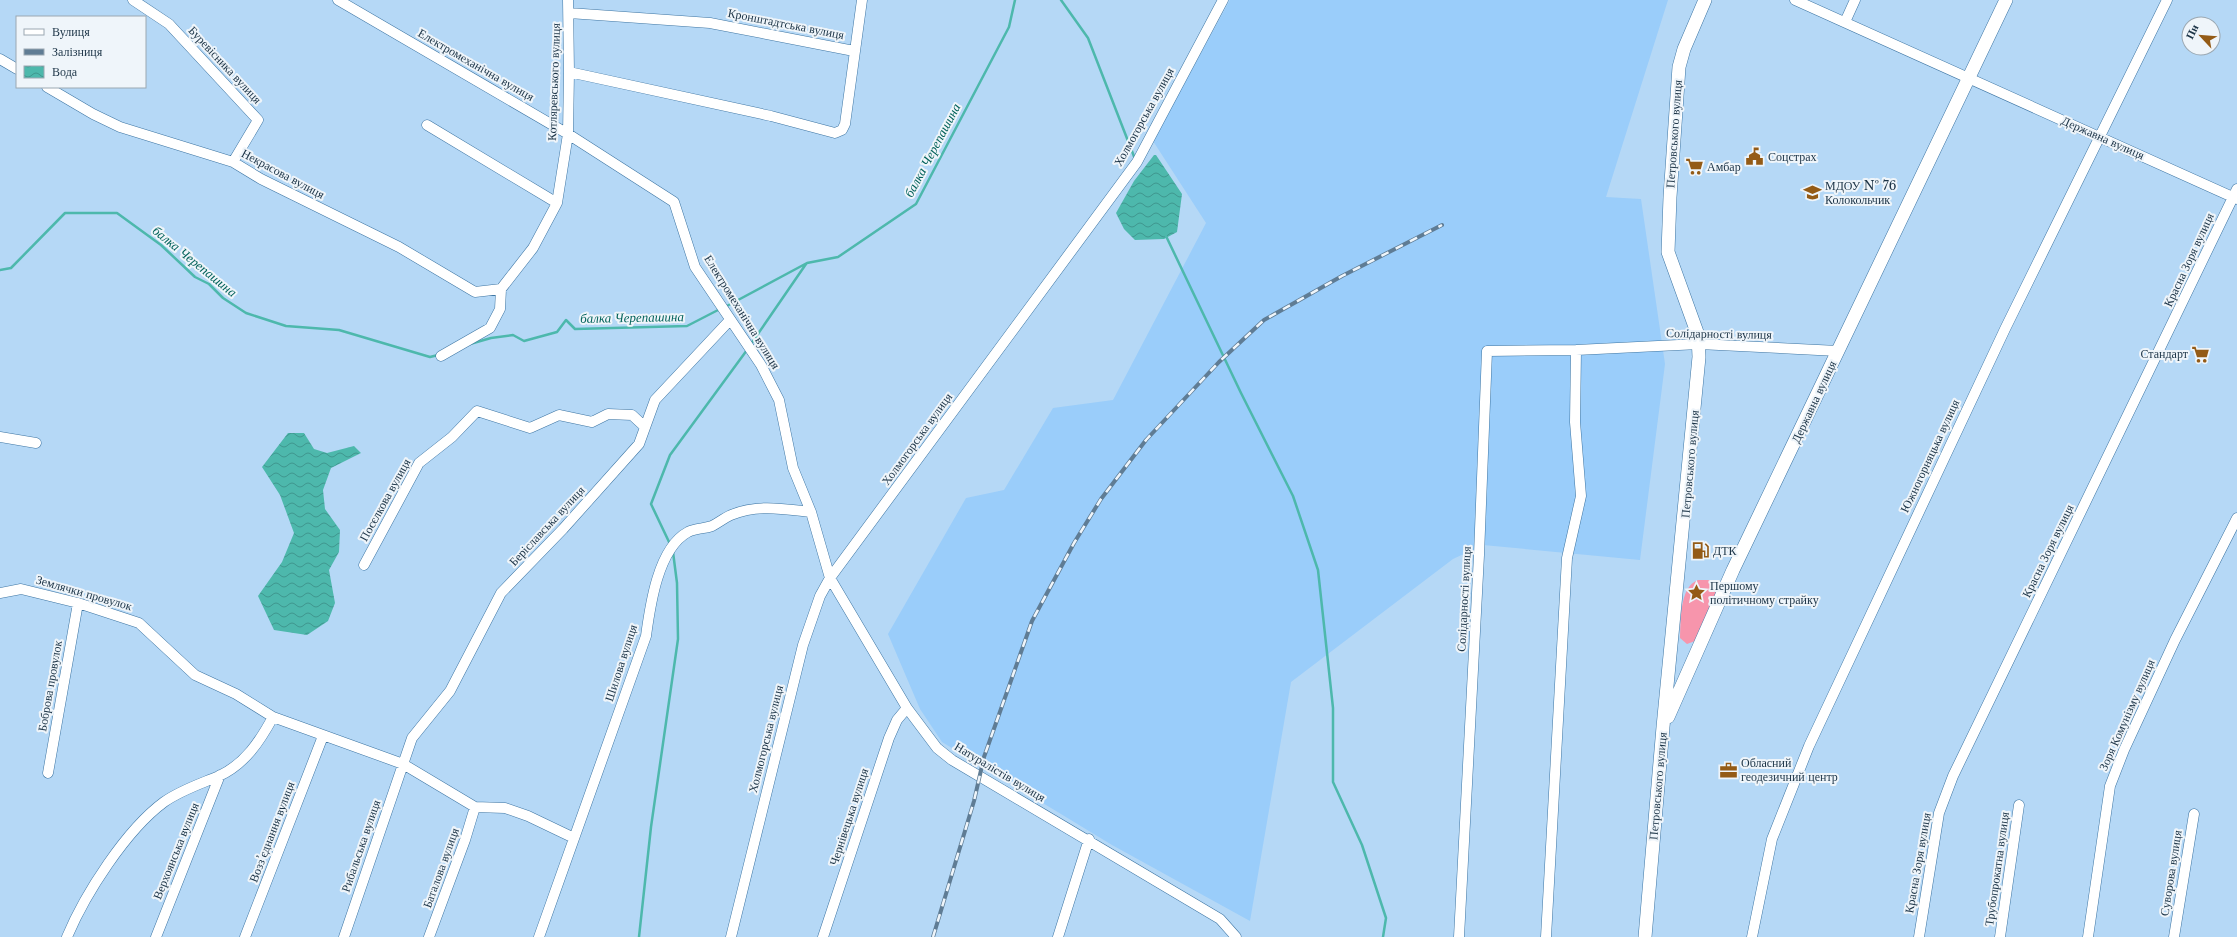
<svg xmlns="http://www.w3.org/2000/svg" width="2237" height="937" font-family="'Libre Baskerville',serif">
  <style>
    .built { fill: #9acdfa }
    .green { fill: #f795ac }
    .water { fill: url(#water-waves) }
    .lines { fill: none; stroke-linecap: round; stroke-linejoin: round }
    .stream { stroke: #4db8ac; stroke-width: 2.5 }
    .minor-casing { stroke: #3d75a3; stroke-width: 11 }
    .major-casing { stroke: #3d75a3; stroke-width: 14 }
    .minor { stroke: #fff; stroke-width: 10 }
    .major { stroke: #fff; stroke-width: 13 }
    .rail-casing { stroke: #5f7c94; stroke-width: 4 }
    .rail { stroke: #eff5fa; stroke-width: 2.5; stroke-dasharray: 8; stroke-linecap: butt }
    .labels { text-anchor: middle; stroke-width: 4; stroke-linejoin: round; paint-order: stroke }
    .street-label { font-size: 12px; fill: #1c3447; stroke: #eff5fa }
    .poi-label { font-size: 12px; fill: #1c3447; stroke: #eff5fa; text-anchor: start }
    .water-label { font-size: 13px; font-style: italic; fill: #02625a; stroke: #eff5fa }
  </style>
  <defs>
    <pattern id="water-waves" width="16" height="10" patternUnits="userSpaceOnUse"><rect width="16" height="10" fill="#4db8ac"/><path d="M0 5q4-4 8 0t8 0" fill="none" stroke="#3f968e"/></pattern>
  </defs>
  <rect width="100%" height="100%" fill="#b5d8f6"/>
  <path class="built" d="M1230 0H1668L1606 197 1641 199 1665 364 1640 560 1483 545 1453 559 1291 682 1250 921 1112 845 942 742 920 709 888 634 966 498 1004 490 1053 408 1113 400 1206 223 1153 141Z"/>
  <path class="green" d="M1698 580H1716L1718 589 1695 641 1687 644 1680 638C1681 622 1679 587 1698 580Z"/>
  <path class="water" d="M1154 155H1156L1182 194 1177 232 1164 239 1135 240 1124 229 1116 213 1134 181Z
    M288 433H304L314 449 327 453 354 446 361 453 331 468 323 490 325 509 340 530 339 552 329 570 335 603 328 621 307 635 274 630 258 596 282 562 294 533 280 495 262 467Z"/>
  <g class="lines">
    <path class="stream" d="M1061 0 1088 38 1135 159
      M1166 236 1241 393 1293 496 1318 570 1333 708V782L1362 845 1386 918 1383 937
      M0 270 11 268 65 213H117L161 245 195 277 209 284 223 298 246 313 286 326 339 330 430 357 438 355
      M725 307 807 263 838 257 916 204 1009 27 1015 0
      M470 344 491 338 513 335 524 341 557 332 566 320 575 329 687 326 720 309
      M751 344 806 264
      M670 544 651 504 670 455 747 350
      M639 937 651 827 678 639 677 583 673 552"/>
    <defs>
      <path id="minor" d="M133 0 169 24 258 120 233 162
        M338 0 568 134 674 202 695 267 761 365 779 400 793 468 811 512 830 578 907 708 937 748 952 760 1220 919 1236 937
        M1795 0 2237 199
        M569 13 710 23 854 51
        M1845 22 1855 0
        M0 59 17 69
        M569 72 771 116 835 133 842 130 845 124 862 0
        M47 87 93 114 120 127 233 162 261 179 399 247 475 292 501 289
        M427 125 557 203
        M441 356 490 328 500 309 501 289 533 248 557 203 568 134 569 72 568 0
        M0 437 36 443
        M364 565 419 463 452 437 477 411 530 428 559 415 592 422 608 414 632 415 645 427
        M0 593 21 589 78 603 139 623 195 675 236 694 273 717 403 764 475 807 505 808 528 816 574 838
        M48 773 78 603
        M67 937C85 894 126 830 164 802 181 790 200 784 219 776 245 764 260 741 273 717
        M156 937 220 775
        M245 937 323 736
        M344 937 412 738 450 691 501 593 563 529 639 444 655 400 730 320
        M429 937 465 840 475 807
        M539 937 646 636C650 606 658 548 688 532 696 528 704 529 712 526 718 523 724 518 731 515 758 504 783 509 811 512
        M731 937 803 645 820 596 830 578 1137 162 1223 0
        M823 937 889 738 897 720 907 708
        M1058 937 1089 839
        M1459 937 1479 555 1487 351 1576 350 1699 344 1838 351
        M1546 937 1567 558 1581 496 1575 422 1576 350
        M1752 937 1772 839 1809 746 2005 329 2167 0
        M1919 937 1939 813 1953 776 2237 189
        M2000 937 2019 805
        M2088 937 2110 786 2124 750 2175 640 2237 518
        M2174 937 2194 814"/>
      <path id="major" d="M1668 717 1733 570 2006 0
        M1645 937 1663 727 1699 357 1698 335 1668 252 1670 197 1679 67 1684 49 1705 0"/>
    </defs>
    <use href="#minor" class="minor-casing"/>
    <use href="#major" class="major-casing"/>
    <use href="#minor" class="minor"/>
    <use href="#major" class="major"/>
    <defs>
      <path id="rail" d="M933 937 974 801 984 757 1032 621 1074 543 1101 499 1146 440 1219 362 1264 320 1342 276 1442 225"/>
    </defs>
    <use href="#rail" class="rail-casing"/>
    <use href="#rail" class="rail"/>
  </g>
  <defs>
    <symbol id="civic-bare" viewBox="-9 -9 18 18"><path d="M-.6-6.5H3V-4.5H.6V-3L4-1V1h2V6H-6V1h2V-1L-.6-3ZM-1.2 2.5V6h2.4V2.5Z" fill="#945b16" stroke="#eff5fa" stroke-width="2.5" paint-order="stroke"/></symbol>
    <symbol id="supermarket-bare" viewBox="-9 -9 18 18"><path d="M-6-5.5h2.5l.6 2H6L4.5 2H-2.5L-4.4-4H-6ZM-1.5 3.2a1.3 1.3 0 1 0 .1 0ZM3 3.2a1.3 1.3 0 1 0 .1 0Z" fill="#945b16" stroke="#eff5fa" stroke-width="2.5" paint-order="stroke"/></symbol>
    <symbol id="school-bare" viewBox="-9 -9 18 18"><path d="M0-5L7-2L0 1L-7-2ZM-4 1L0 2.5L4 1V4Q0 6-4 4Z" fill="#945b16" stroke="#eff5fa" stroke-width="2.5" paint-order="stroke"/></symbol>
    <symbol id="fuel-bare" viewBox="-9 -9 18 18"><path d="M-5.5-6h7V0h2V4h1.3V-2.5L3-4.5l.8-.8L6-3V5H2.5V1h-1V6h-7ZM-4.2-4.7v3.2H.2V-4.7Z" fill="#945b16" stroke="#eff5fa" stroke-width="2.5" paint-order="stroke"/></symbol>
    <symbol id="sight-bare" viewBox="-9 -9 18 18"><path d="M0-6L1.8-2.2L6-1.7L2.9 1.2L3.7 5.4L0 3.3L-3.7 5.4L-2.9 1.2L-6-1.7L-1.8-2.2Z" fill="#945b16" stroke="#eff5fa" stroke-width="2.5" paint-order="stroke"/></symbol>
    <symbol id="office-bare" viewBox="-9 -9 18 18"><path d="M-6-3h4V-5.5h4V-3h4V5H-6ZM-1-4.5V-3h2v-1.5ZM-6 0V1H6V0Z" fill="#945b16" stroke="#eff5fa" stroke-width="2.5" paint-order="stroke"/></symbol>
  </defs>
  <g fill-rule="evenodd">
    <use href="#civic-bare" x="1742" y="144" width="25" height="25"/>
    <use href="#supermarket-bare" x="1682" y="154" width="25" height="25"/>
    <use href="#school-bare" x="1800" y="180" width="25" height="25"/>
    <use href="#supermarket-bare" x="2188" y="342" width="25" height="25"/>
    <use href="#fuel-bare" x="1688" y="538" width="25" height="25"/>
    <use href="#sight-bare" x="1684" y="580" width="25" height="25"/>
    <use href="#office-bare" x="1716" y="758" width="25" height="25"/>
  </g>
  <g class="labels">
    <g class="street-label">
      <text transform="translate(786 24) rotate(11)" y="4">Кронштадтська вулиця</text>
      <text transform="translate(225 65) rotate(47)" y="4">Буревісника вулиця</text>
      <text transform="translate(476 65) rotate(30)" y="4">Електромеханічна вулиця</text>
      <text transform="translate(554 82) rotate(-88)" y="4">Котляревського вулиця</text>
      <text transform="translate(1144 117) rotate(-61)" y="4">Холмогорська вулиця</text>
      <text transform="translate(1674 134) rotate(-86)" y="4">Петровського вулиця</text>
      <text transform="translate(2103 138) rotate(24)" y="4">Державна вулиця</text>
      <text transform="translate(283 174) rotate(28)" y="4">Некрасова вулиця</text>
      <text transform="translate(2189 260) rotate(-65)" y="4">Красна Зоря вулиця</text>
      <text transform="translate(742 312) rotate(58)" y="4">Електромеханічна вулиця</text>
      <text transform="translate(1719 334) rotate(1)" y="4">Солідарності вулиця</text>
      <text transform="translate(1814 402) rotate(-65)" y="4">Державна вулиця</text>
      <text transform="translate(917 439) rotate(-54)" y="4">Холмогорська вулиця</text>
      <text transform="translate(1930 456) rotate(-65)" y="4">Южногорняцька вулиця</text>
      <text transform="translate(1690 464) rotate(-85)" y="4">Петровського вулиця</text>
      <text transform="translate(385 500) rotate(-61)" y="4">Посєлкова вулиця</text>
      <text transform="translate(547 526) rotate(-47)" y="4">Беріславська вулиця</text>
      <text transform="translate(2048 551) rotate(-64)" y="4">Красна Зоря вулиця</text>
      <text transform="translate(84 593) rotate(16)" y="4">Землячки провулок</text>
      <text transform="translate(1464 599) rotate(-87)" y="4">Солідарності вулиця</text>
      <text transform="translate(621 663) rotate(-72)" y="4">Шилова вулиця</text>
      <text transform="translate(50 686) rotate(-80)" y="4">Боброва провулок</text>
      <text transform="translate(2127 715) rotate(-66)" y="4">Зоря Комунізму вулиця</text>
      <text transform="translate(766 739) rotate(-76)" y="4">Холмогорська вулиця</text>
      <text transform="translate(1000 772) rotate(31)" y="4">Натуралістів вулиця</text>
      <text transform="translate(1658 786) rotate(-85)" y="4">Петровського вулиця</text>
      <text transform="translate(849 817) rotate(-72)" y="4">Чернівецька вулиця</text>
      <text transform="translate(272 832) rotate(-69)" y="4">Возз’єднання вулиця</text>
      <text transform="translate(361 846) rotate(-71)" y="4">Рибальська вулиця</text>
      <text transform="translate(176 851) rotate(-68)" y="4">Верхоянська вулиця</text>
      <text transform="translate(1918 863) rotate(-80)" y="4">Красна Зоря вулиця</text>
      <text transform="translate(441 868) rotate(-70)" y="4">Баталова вулиця</text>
      <text transform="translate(1997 869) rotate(-82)" y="4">Трубопрокатна вулиця</text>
      <text transform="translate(2171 873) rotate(-81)" y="4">Суворова вулиця</text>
    </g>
    <g class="poi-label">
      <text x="1768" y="161">Соцстрах</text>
      <text x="1707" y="171">Амбар</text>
      <text x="1825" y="190">МДОУ № 76<tspan x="1825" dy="14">Колокольчик</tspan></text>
      <text x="2188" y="358" text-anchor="end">Стандарт</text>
      <text x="1713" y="555">ДТК</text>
      <text x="1710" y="590">Першому<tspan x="1710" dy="14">політичному страйку</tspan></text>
      <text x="1741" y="767">Обласний<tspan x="1741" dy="14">геодезичний центр</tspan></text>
    </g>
    <g class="water-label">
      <text transform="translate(932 150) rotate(-62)" y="5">балка Черепашина</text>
      <text transform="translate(195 261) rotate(39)" y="5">балка Черепашина</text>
      <text transform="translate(632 317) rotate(-1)" y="5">балка Черепашина</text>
    </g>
  </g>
  <rect x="16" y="16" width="130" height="72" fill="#eff5fa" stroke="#9ba8b2"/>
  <rect x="24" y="29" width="20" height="6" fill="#ffffff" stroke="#9ba8b2"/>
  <text x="52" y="36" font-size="12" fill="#1c3447">Вулиця</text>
  <rect x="24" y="49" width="20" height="6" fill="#5f7c94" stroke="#9ba8b2"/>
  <text x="52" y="56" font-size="12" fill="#1c3447">Залізниця</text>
  <rect x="24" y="66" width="20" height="12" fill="url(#water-waves)" stroke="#9ba8b2"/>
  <text x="52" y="76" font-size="12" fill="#1c3447">Вода</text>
  <g transform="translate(2201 36) rotate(296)"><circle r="19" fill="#eff5fa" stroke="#9ba8b2"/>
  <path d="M0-3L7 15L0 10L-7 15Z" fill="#945b16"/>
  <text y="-6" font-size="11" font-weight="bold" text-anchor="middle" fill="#1c3447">Пн</text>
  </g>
</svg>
